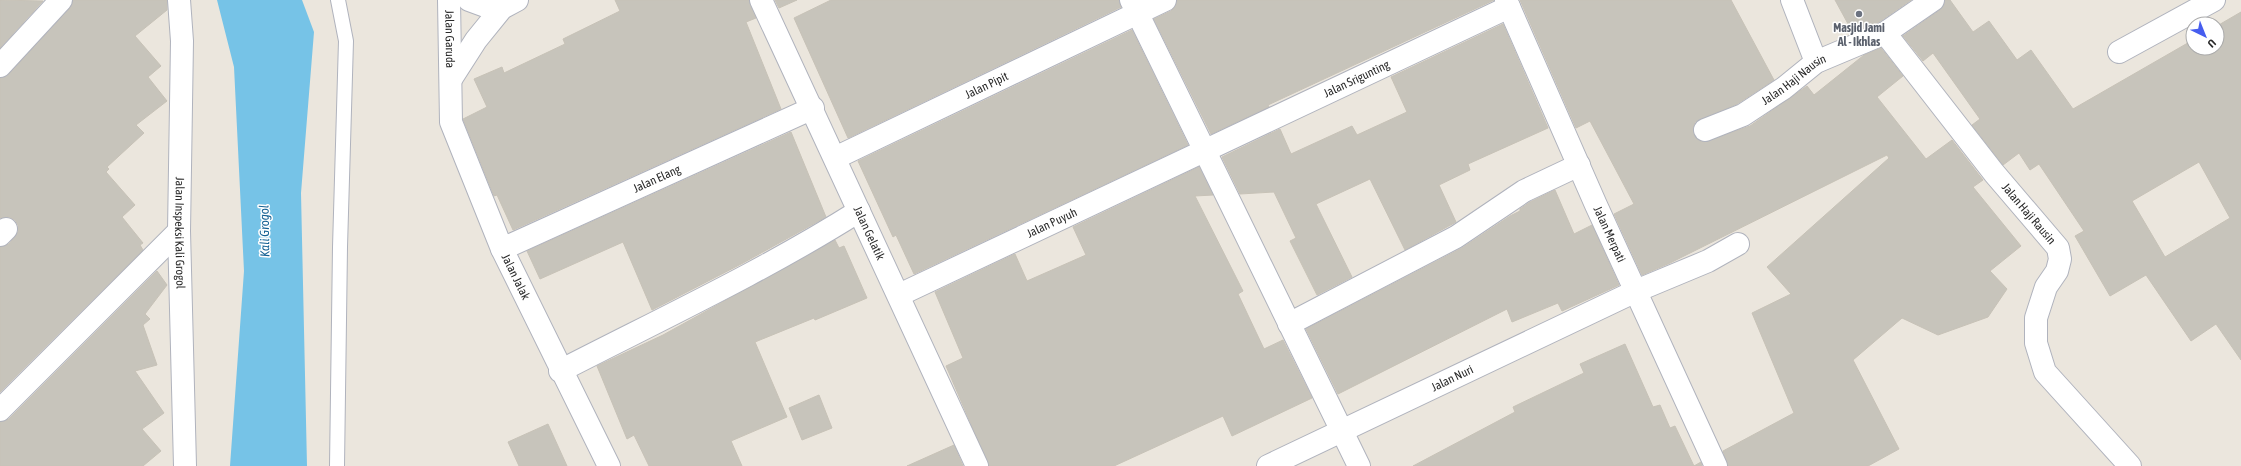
<svg xmlns="http://www.w3.org/2000/svg" width="2241" height="466" font-family="'Asap Condensed',sans-serif">
  <style>
    .water { fill: #76c3e7 }
    .building { fill: #c7c4bb; stroke: #c7c2b7; fill-rule: evenodd }
    .lines { fill: none; stroke-linecap: round; stroke-linejoin: round }
    .service-casing { stroke: #b0b3bd; stroke-width: 16 }
    .minor-casing { stroke: #b0b3bd; stroke-width: 24 }
    .tertiary-casing { stroke: #b0b3bd; stroke-width: 24 }
    .service { stroke: #fff; stroke-width: 14 }
    .minor { stroke: #fff; stroke-width: 22 }
    .tertiary { stroke: #fff; stroke-width: 22 }
    .worship-dot { fill: #6b7280; stroke: #fff; stroke-width: 1.5 }
    .labels { text-anchor: middle; stroke-width: 3; stroke-linejoin: round; paint-order: stroke }
    .worship-label { font-size: 12px; font-weight: bold; fill: #5b616d; stroke: #fff }
    .street-label { font-size: 12px; fill: #2a2a2a; stroke: #fff }
    .water-label { font-size: 13px; font-style: italic; fill: #156193; stroke: #fff }
  </style>
  <rect width="100%" height="100%" fill="#ebe6dd"/>
  <path class="water" d="M217 0H302L314 32 301 193 307 466H230L244 271 234 67Z"/>
  <path class="building" d="M0 0 43 1 0 48Z
    M73 0H167V10L135 36 161 66 148 77 167 101 136 125 144 133 107 167 109 169 106 172 135 205 122 217 143 243 140 245 143 250 0 392V247L9 244 18 232V225L15 220 9 217 0 218V78L9 74 70 8Z
    M615 0H749L756 18 746 22 781 109 513 230 497 195 494 196 463 119 487 107 474 79 502 67 504 73 565 44 563 39 620 11Z
    M775 0H797L779 8Z
    M831 0H1119L1121 7 848 138 794 18Z
    M1177 0H1494L1268 105 1269 107 1211 134 1154 19 1171 11 1175 7Z
    M1520 0H1731L1774 80 1737 104 1695 122 1693 128 1694 135 1698 140 1704 142 1750 126 1807 86 1814 95 1864 55 1881 48 1903 76 1877 97 1926 159 1952 140 1983 180 1973 187 2021 246 1990 271 2007 289 1988 317 1938 335 1902 318 1853 360 1899 449 1868 466H1728L1723 451 1794 413 1752 313 1791 294 1767 267 1889 158 1887 155 1670 263 1642 275 1614 214 1634 204 1590 121 1576 128Z
    M1835 0H1911L1879 22 1853 33Z
    M1945 0H1950L1973 32 1989 21 2017 60 2031 50 2073 109 2193 40V48H2217V26L2241 12V360L2216 324 2191 341 2146 275 2110 296 2075 236 2084 231 2039 164 2030 170 2019 153 2003 165 1972 125 1980 119 1933 53 1923 61 1903 36 1940 10ZM2199 162 2230 218 2165 257 2132 201Z
    M1503 24 1548 128 1468 164 1470 170 1439 185 1456 222 1405 250 1370 179 1316 204 1352 277 1317 295 1290 241 1296 238 1274 192 1240 194 1222 157 1280 129 1291 154 1352 126 1357 135 1407 112 1391 77Z
    M1132 30 1188 145 914 274 896 235 893 237 858 161Z
    M791 132 826 217 817 222 743 263 652 310 623 242 540 279 527 251Z
    M1199 167 1213 195 1195 196 1243 291 1238 294 1264 349 1283 340 1312 398 1232 436 1223 416 1114 466H989L946 366 963 358 935 292 1015 254 1027 281 1086 255 1073 227Z
    M1555 190 1574 234 1592 225 1619 285 1562 311 1558 303 1512 322 1507 309 1338 394 1306 329 1462 248 1510 216 1520 211V209L1530 202Z
    M835 240 839 248 844 246 867 298 815 320 814 318 755 342 787 417 731 441 742 466H649L634 435 627 439 597 366 663 335Z
    M157 271 167 285 145 314 150 319 143 325 157 365 135 371 164 413 142 429 161 451 143 466H0V422L9 419Z
    M1625 344 1653 407 1660 405 1670 428 1675 426 1694 466 1701 462 1702 466H1413L1515 412 1513 407 1584 373 1580 364Z
    M819 395 832 428 802 440 789 408Z
    M548 424 567 466H519L508 442Z
    M954 445 963 466H907Z"/>
  <g class="lines">
    <defs>
      <path id="service" d="M337 466 340 247 346 41 338 0"/>
      <g id="minor">
        <path id="s1" d="M449 0 451 122 502 249 609 466"/>
        <path d="M469 0 488 7 502 8"/>
        <path id="s2" d="M761 0 977 466"/>
        <path d="M1131 0 1359 466"/>
        <path id="s3" d="M1506 0 1596 205 1716 466"/>
        <path d="M1792 0 1816 62"/>
        <path id="s4" d="M1885 33 1994 173 2058 248 2060 259 2057 271 2046 287 2036 318V343L2045 372 2130 466"/>
        <path d="M2119 52 2214 0"/>
        <path d="M0 66 61 0"/>
        <path d="M451 79 476 40 502 8 517 0"/>
        <path id="s5" d="M1705 130 1743 115 1784 88 1816 62 1885 33 1933 0"/>
        <path id="s6" d="M835 158 1165 0"/>
        <path d="M0 235 6 229"/>
        <path id="s7" d="M502 249 813 108"/>
        <path id="s8" d="M899 295 1509 7"/>
        <path d="M1289 324 1456 237 1524 191 1579 165"/>
        <path d="M560 371C661 319 764 271 859 211"/>
        <path d="M0 410 179 231"/>
        <path id="s9" d="M1268 466 1636 291 1708 261 1738 244"/>
      </g>
      <g id="tertiary">
        <path id="s10" d="M179 0 182 41 179 231 185 466"/>
      </g>
    </defs>
    <use href="#service" class="service-casing"/>
    <use href="#minor" class="minor-casing"/>
    <use href="#tertiary" class="tertiary-casing"/>
    <use href="#service" class="service"/>
    <use href="#minor" class="minor"/>
    <use href="#tertiary" class="tertiary"/>
  </g>
  <circle class="worship-dot" cx="1859" cy="14" r="4"/>
  <g class="labels">
    <g class="worship-label">
      <text x="1859" y="32">Masjid Jami<tspan x="1859" dy="14">Al - Ikhlas</tspan></text>
    </g>
    <g class="street-label">
      <text dy="4" stroke="none"><textPath href="#s1" startOffset="39">Jalan Garuda</textPath></text>
      <text dy="4" stroke="none"><textPath href="#s8" startOffset="506">Jalan Srigunting</textPath></text>
      <text dy="4" stroke="none"><textPath href="#s5" startOffset="103">Jalan Haji Nausin</textPath></text>
      <text dy="4" stroke="none"><textPath href="#s6" startOffset="168">Jalan Pipit</textPath></text>
      <text dy="4" stroke="none"><textPath href="#s7" startOffset="170">Jalan Elang</textPath></text>
      <text dy="4" stroke="none"><textPath href="#s4" startOffset="231">Jalan Haji Rausin</textPath></text>
      <text dy="4" stroke="none"><textPath href="#s8" startOffset="169">Jalan Puyuh</textPath></text>
      <text dy="4" stroke="none"><textPath href="#s10" startOffset="233">Jalan Inspeksi Kali Grogol</textPath></text>
      <text dy="4" stroke="none"><textPath href="#s2" startOffset="257">Jalan Gelatik</textPath></text>
      <text dy="4" stroke="none"><textPath href="#s3" startOffset="256">Jalan Merpati</textPath></text>
      <text dy="4" stroke="none"><textPath href="#s1" startOffset="290">Jalan Jalak</textPath></text>
      <text dy="4" stroke="none"><textPath href="#s9" startOffset="204">Jalan Nuri</textPath></text>
    </g>
    <g class="water-label">
      <text transform="translate(264 231) rotate(-91)" y="5">Kali Grogol</text>
    </g>
  </g>
  <g transform="translate(2205 36) rotate(137)"><circle r="19" fill="#ffffff" stroke="#aaaaaa"/>
  <path d="M0-3L7 15L0 10L-7 15Z" fill="#465def"/>
  <text y="-6" font-size="11" font-weight="bold" text-anchor="middle" fill="#2a2a2a">U</text>
  </g>
</svg>
